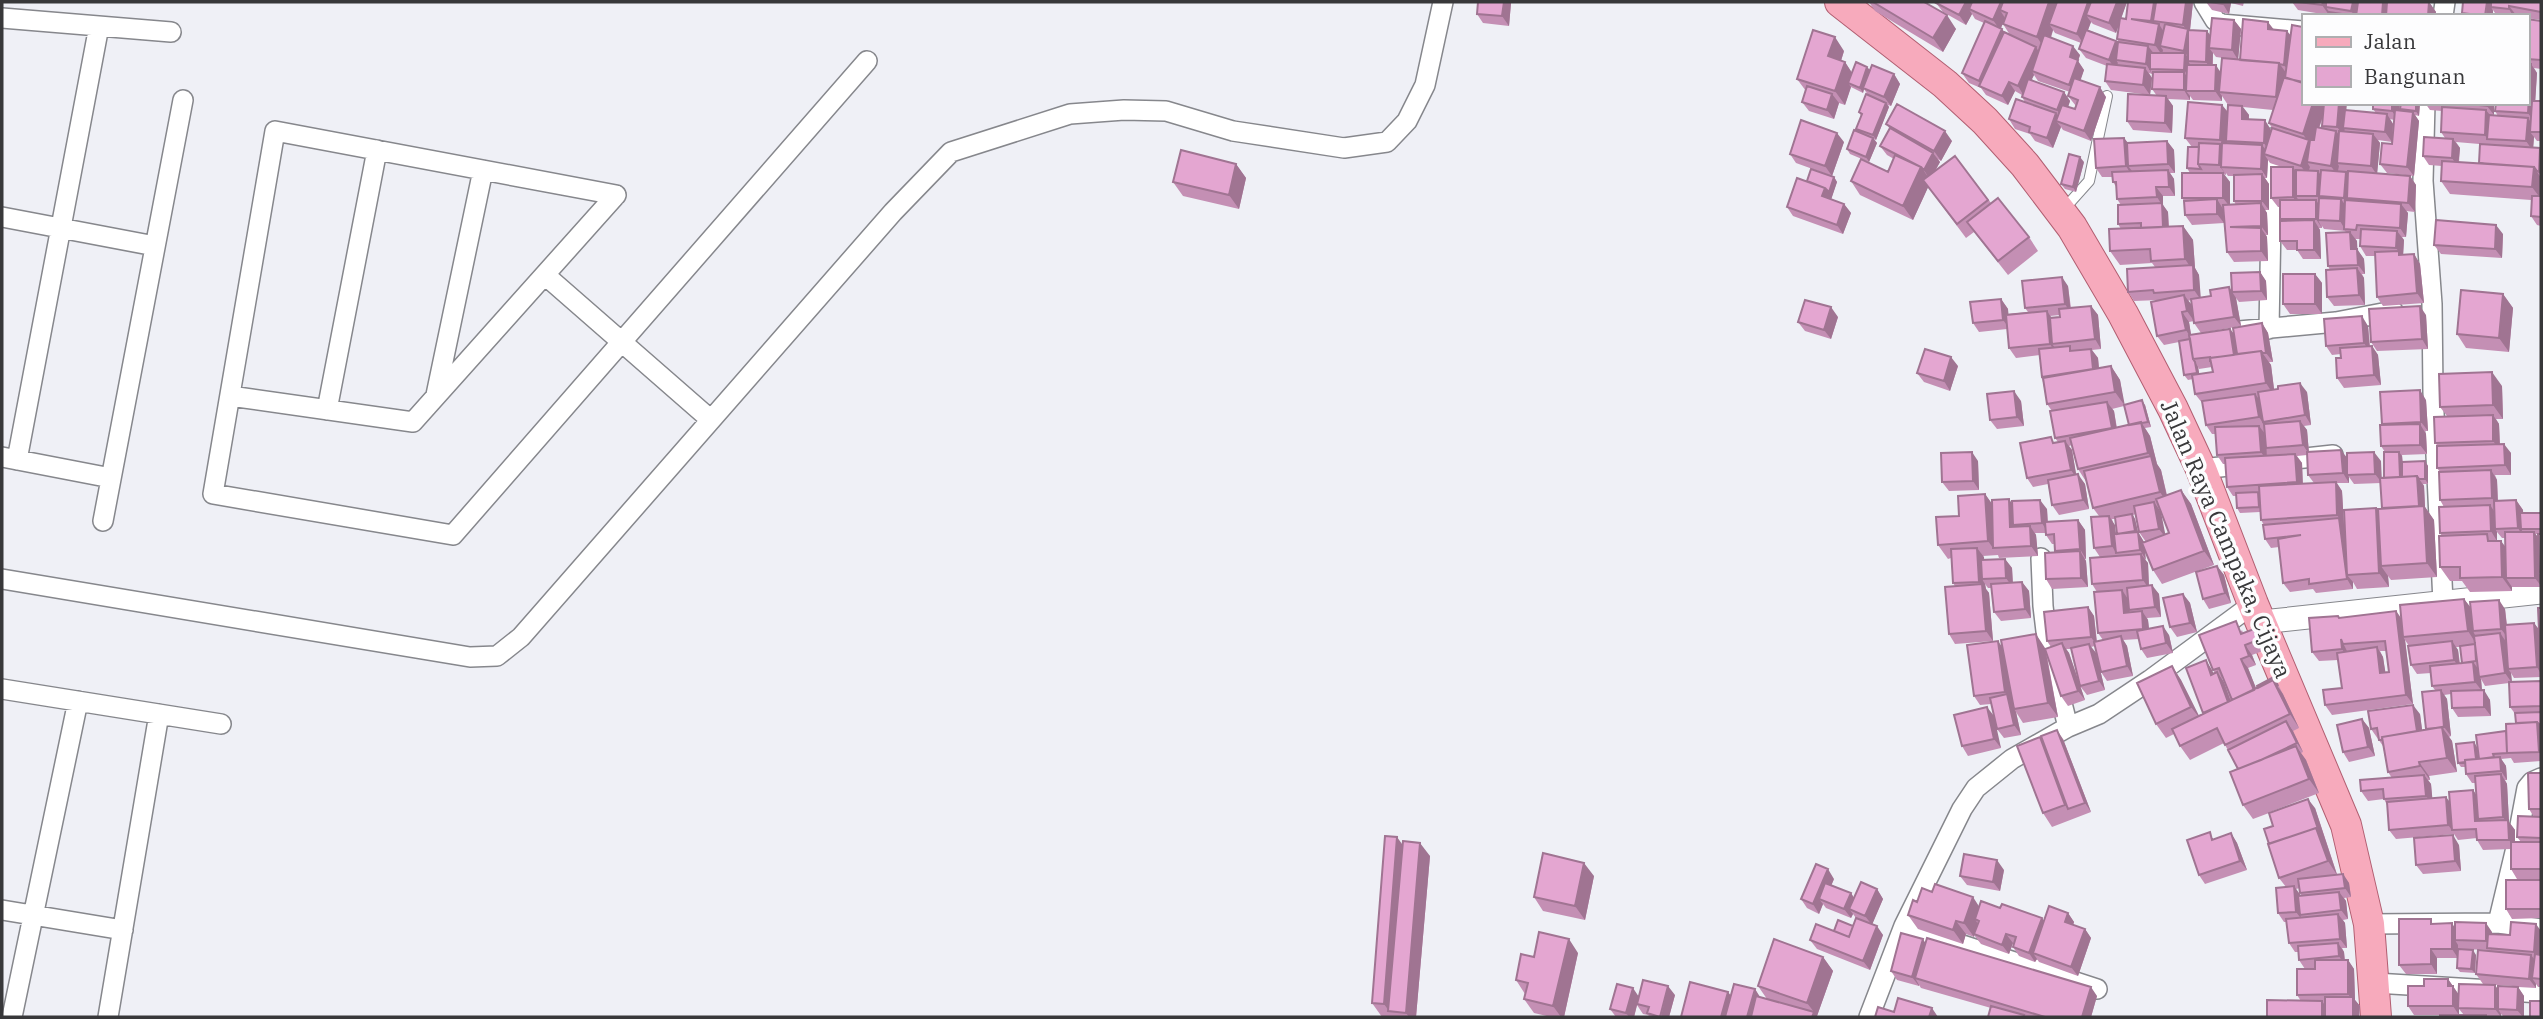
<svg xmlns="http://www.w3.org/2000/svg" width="2543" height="1019" font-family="'IBM Plex Serif',serif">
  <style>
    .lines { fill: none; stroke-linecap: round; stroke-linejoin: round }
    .service-casing { stroke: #86878c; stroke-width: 12 }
    .minor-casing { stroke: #86878c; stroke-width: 22 }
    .tertiary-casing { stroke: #86878c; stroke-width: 25 }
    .primary-casing { stroke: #b15e71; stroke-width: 32 }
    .service { stroke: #fff; stroke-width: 10 }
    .minor { stroke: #fff; stroke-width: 19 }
    .tertiary { stroke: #fff; stroke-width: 23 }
    .primary { stroke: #f7aabc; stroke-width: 30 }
    .wall { fill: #c48fb4; fill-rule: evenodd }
    .shaded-wall { fill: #a07492 }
    .building { fill: #e4a6d1; stroke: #a07492; stroke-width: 2 }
    .labels { text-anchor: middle; stroke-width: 7; stroke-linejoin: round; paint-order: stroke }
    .street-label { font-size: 23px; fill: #38383a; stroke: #fdfdfe }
  </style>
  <rect width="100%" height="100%" fill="#eff0f6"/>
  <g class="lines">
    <defs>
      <path id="service" d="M2064 209 2089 181 2107 96"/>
      <path id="minor" d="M2204 2 2215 20 2221 24 2303 31
        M2443 16 2445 2
        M2 18 171 32
        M2425 103 2423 181 2432 304 2433 392 2443 602
        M616 195 275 131 213 494 453 535 867 61
        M2 217 155 246
        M545 275 711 420
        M2269 329 2271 220 2269 173 2272 138
        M2239 331 2336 322 2393 311
        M436 395 483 170
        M230 396 413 422 616 195
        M327 410 377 150
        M2 457 111 478
        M17 460 99 26
        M2201 469 2333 455
        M103 521 183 100
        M2041 558 2043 606 2048 648 2068 727
        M2 579 470 657 497 656 521 637 893 212 951 152 1070 114 1124 110 1166 111 1233 131 1344 148 1387 142 1407 121 1425 85 1443 2
        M2 689 221 724
        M2 910 123 930
        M2498 923 2515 852 2527 788 2532 782 2541 778
        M2369 924 2498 923 2541 929
        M1904 926 2097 989
        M2375 983 2541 993
        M12 1017 78 701
        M108 1017 159 714
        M1869 1017 1904 926 1962 809 1976 788 2012 759 2068 727 2099 714 2150 680 2253 604"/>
      <path id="tertiary" d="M2262 622 2541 592"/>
      <path id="primary" d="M1840 2 1945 84 1985 121 2025 165 2072 227 2123 314 2173 409 2201 469 2253 604 2346 825 2369 924 2376 1017"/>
    </defs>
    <use href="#service" class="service-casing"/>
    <use href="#minor" class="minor-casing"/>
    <use href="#tertiary" class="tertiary-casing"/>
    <use href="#primary" class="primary-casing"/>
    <use href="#service" class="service"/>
    <use href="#minor" class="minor"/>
    <use href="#tertiary" class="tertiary"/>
    <use href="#primary" class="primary"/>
  </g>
  <path class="wall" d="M1869 2H1926L1956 29 1943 52 1875 11Z
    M1937 2H2127L2121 18 2126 19 2193 2 2190 30 2207 31 2210 36 2234 20 2241 29 2238 60 2216 57 2213 53V65L2221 72 2240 60 2274 30 2287 31 2291 36 2303 27V103L2346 110 2376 113 2373 109V103H2400L2399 111H2401L2400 109 2401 103H2420L2419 116 2415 115 2419 121 2414 176 2387 173 2380 164 2392 144 2394 120 2390 119 2393 124 2392 142 2378 140 2380 143 2377 173 2410 176 2416 185 2415 212 2406 211 2408 213 2406 237H2402L2404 240 2403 255 2414 254 2420 264 2424 303 2383 306 2377 297 2375 256H2366L2360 246V239H2355L2357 241V249L2364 259 2365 274H2362L2364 278 2365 305 2334 306 2327 297 2330 270 2328 266 2346 232 2345 231 2324 229 2322 226V228H2319L2320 230 2321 259H2303L2297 250H2287L2280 241 2281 221 2280 219V207H2278L2271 198 2282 167 2270 163 2268 160 2267 178H2265L2269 184V210H2265L2267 213 2268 235H2266L2267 237 2268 261 2234 262 2227 252 2224 223 2192 225 2185 215 2184 201 2182 198 2190 173 2187 168 2192 147 2185 138 2222 105 2228 112V105L2222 96V101L2193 100 2190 96V100L2168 99 2173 106 2172 133 2133 130 2127 121 2157 96 2152 89V74L2149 73 2152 78 2150 95 2111 90 2105 81 2107 66 2086 58 2079 49 2081 43 2055 33 2053 30 2051 38 2080 55 2078 61 2084 70 2080 80 2106 97 2091 141 2063 130 2061 127 2053 148 2035 141 2030 134 2015 129 2009 119 2025 102 2022 97V95L2015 91 2008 105 1986 95 1981 88 1969 83 1962 73 1984 23 1975 19 1972 14 1966 25 1943 12 1936 3ZM2005 19 2003 24 2010 35 2005 33 2001 28ZM2091 22 2093 24 2116 33 2119 24 2117 39 2119 43 2118 45 2116 41 2088 30ZM2034 75 2038 81 2070 92 2068 96 2076 106 2075 109 2068 107 2070 101 2064 92 2031 80ZM2243 107 2273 110 2269 123 2272 128 2271 130 2249 120V115ZM2323 117 2322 126 2324 129 2319 128ZM2226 173 2228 176H2234V201L2236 205H2230V182L2224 174 2226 175Z
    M2206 2H2244L2243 6 2231 3 2229 14 2212 10Z
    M2292 2H2429L2436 12 2435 16H2328V15L2298 10Z
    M2463 2H2541V20L2527 18V16H2497L2493 10V16H2464L2462 13Z
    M1511 3 1509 26 1483 23 1477 14Z
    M2527 19 2541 21V69L2534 68 2537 73 2535 101H2541V141H2537L2534 137 2533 147 2541 149V226L2537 225 2531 216V200L2450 194 2441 181 2442 166 2429 165 2423 156 2445 138 2441 132 2442 111 2430 110 2425 103H2494V115L2498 116 2495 111 2527 103ZM2456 142 2491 145 2479 163 2459 162 2460 148Z
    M1844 51 1841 61 1845 62 1852 73 1870 71 1894 74 1900 84 1891 106 1888 105 1889 107 1876 140 1874 139 1877 143 1869 162 1850 154 1847 149 1859 132 1856 129 1861 116 1859 112 1868 95 1864 89 1863 93 1851 87 1845 105 1839 103 1834 119 1809 111 1802 102 1806 91 1797 79Z
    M1886 124 1952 141 1941 161 1938 159 1940 162 1935 171 1955 156 1991 203 2029 237 2038 251 2008 275 1974 232 1966 238 1928 187 1913 220 1860 195 1851 181 1888 172 1894 159 1887 155 1880 146 1890 129Z
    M2124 138 2128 143 2167 141 2174 150 2175 173H2170L2174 179 2175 196H2163V205L2168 212 2169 226H2183L2193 240 2195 268 2199 275 2200 298 2211 296 2229 287 2232 291 2260 272 2266 281 2267 300 2239 302 2236 298 2241 326 2201 333 2194 323 2191 300 2188 301 2191 304 2194 321 2189 322 2191 335 2230 329 2234 334 2262 323 2268 333 2273 362H2269L2271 365 2274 389 2307 392 2311 425 2304 426 2307 430 2309 452 2347 458 2381 461V478H2385V452L2381 446 2383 425 2382 424 2426 400 2428 431H2425L2426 434 2427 454 2402 455 2403 462 2425 461 2428 466V484H2423L2424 486 2425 507 2434 520 2437 577 2391 580 2388 576 2389 587 2357 589 2353 582V589L2316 593 2313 589 2290 592 2283 583 2279 547 2271 548 2265 539 2264 525 2261 520 2260 512 2240 513 2237 508 2236 496H2233L2227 487 2226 464H2223L2217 455 2215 434H2212L2206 425 2203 404 2195 394 2193 379 2188 380 2184 375 2179 342 2164 345 2157 336 2159 300 2134 301 2128 292 2155 267 2152 263 2120 265 2110 251 2121 229 2118 224 2121 205 2117 199V188L2113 182 2112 177H2102L2096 168ZM2198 367 2199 369 2212 367 2213 372 2199 374ZM2307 455 2308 475 2314 483 2303 484 2302 463 2297 456ZM2349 477 2354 484 2381 483 2382 508 2378 512 2345 526 2344 525 2342 491 2337 483H2349Z
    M1844 142 1832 176 1796 163 1790 154Z
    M2084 162 2076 192 2065 189 2061 184Z
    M1236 164 1246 178 1239 209 1183 196 1173 182Z
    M1834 177 1837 182 1831 199 1844 204 1851 213 1843 234 1793 216 1787 207 1807 181Z
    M2503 234 2502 258 2441 254 2434 245Z
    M2315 274 2322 283V314H2290L2283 304Z
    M2068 286 2071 308 2091 306 2098 315 2101 349 2092 350 2098 358 2099 368 2111 366 2120 380 2124 405H2145L2151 427 2145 428 2150 436 2157 464 2161 470 2167 495 2181 490 2191 504 2214 565 2162 584 2153 570 2145 550V560L2148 563 2149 585 2159 594 2161 617 2147 618 2148 620 2149 629 2169 635 2173 653 2147 658 2141 649 2139 639 2123 640 2127 646 2133 676 2107 681 2101 672 2095 646 2091 647 2096 653 2105 690 2087 695 2080 686 2071 649H2066L2069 653 2085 700 2068 706 2061 696 2046 650 2058 717 2023 723 2016 712 2021 735 2004 738 1997 729 1991 704 1980 705 1974 696 2002 647 2045 649 2051 647 2047 641 2088 607 2094 616 2097 641 2103 640 2098 633 2097 592 2092 584 2100 557 2094 548 2099 516 2093 508 2087 483 2078 469 2072 445 2069 446 2072 450 2076 475 2085 484 2089 509 2059 515 2052 505 2048 484 2033 487 2027 478 2055 443 2058 442 2055 438 2052 411 2047 404 2042 377 2040 355 2016 358 2009 348 2007 329 1979 332 1973 323 2001 299 2008 309V314L2028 312 2025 308ZM2060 315V317L2052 318 2050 316ZM2124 406 2129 425 2117 428 2114 411 2112 409ZM2160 508 2169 533 2165 534 2158 509ZM2136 514 2139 532 2146 542H2144L2138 532 2135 519 2133 515ZM2112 519H2115L2117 534H2116Z
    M2503 294 2513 308 2509 352 2466 348 2457 334Z
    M2426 315 2428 349 2377 351 2371 342Z
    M1838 317 1831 339 1805 331 1798 322Z
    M2368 326 2370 346H2372L2378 355 2381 385 2344 388 2337 378 2341 354 2332 355 2326 346Z
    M1958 366 1950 391 1924 382 1917 373Z
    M2502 386 2503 419H2496L2499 424 2500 444 2511 453V475H2495L2497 480 2498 501 2516 500 2523 510V513H2541V534H2535L2538 537 2541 534V587H2512V591L2470 592 2462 581H2450L2440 567 2442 536 2440 533 2444 507 2440 500V472L2437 468 2438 446 2435 443 2447 416 2440 407ZM2497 532 2502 538H2505V547L2497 541Z
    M2021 401 2024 426 1997 429 1990 420Z
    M1978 461 1979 490 1949 491 1942 482Z
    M1985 494 1992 504 2012 503 2047 509 2048 522 2078 520 2085 530 2086 559H2085L2086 561 2088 587 2052 589 2046 579 2056 553 2055 551V544H2052L2046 535V533H2035L2036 535 2038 556 1999 558 1998 555 1983 556 1984 560 2005 559 2012 568 2013 583 2022 582 2029 591 2031 618 2001 621 1994 612 1992 588H1988L1985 584 1986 589 1989 593 1993 641 1955 644 1949 634 1955 586 1953 583 1951 558 1948 559 1938 545 1959 516Z
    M2217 566 2224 575 2231 603 2209 609 2203 599Z
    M2183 594 2190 603 2197 632 2177 637 2170 627Z
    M2464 599 2471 608 2505 609 2507 625 2534 623 2539 630 2541 608V677L2514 678 2511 673 2512 682 2541 681V761L2514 763 2511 758 2501 759 2506 766 2507 780H2505L2507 784 2509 822 2515 830V842H2521L2517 837 2534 817 2529 809 2541 773V879H2517L2511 869V849L2483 850 2477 840V838L2458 840 2454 834 2396 839 2389 830 2387 805 2384 799 2368 801 2361 791 2392 778 2388 772 2383 746 2371 729 2420 714 2422 730H2426L2435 690 2432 686 2431 673 2417 674 2411 665 2409 646 2405 640 2413 704 2332 715 2325 705 2342 688 2338 660 2319 661 2312 652 2338 616 2340 618 2396 611 2402 619ZM2456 647H2460L2463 663H2460L2458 650ZM2380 651H2386L2389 672H2385L2383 657ZM2481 679 2485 686 2509 683 2510 707 2516 715V723L2506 731 2477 747 2458 763 2461 767H2465L2466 774 2472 783H2476V795L2473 790 2450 802 2432 798 2431 784 2428 780H2430L2429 776 2457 772 2452 741 2449 737 2451 736 2447 699 2444 695 2451 694 2452 708 2458 717 2491 716 2490 700 2482 690Z
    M2242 630 2243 633 2260 638 2265 650 2252 655 2256 665 2248 668 2256 688 2277 682 2299 728 2293 731 2303 752 2301 753 2306 760 2319 793 2270 812 2315 808 2337 874H2343L2349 883 2351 897 2344 898 2346 901 2348 919 2343 920 2345 923 2347 948H2342L2344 952 2345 960H2348L2354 969 2355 1000 2360 1006 2359 1017H2267L2301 1001 2297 995 2305 969 2299 960 2298 952H2295L2289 943 2287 922H2284L2278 913 2286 887 2279 878 2269 844 2273 826 2269 813 2253 819 2243 805 2238 769 2224 743 2190 760 2180 746 2174 734 2166 738 2156 724 2172 666 2181 680 2199 716 2204 714 2186 668 2215 673 2213 670ZM2222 678H2223L2231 701ZM2300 888V893L2302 896H2301L2296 889Z
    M1987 707 2001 748 1968 756 1962 746Z
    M2362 719 2369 728 2375 756 2349 762 2343 752Z
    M2040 737 2043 742 2063 739 2091 812 2052 827 2043 813Z
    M2231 833 2237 843 2247 870 2205 884 2199 875 2215 839Z
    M1403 844 1430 856 1416 1017H1382L1372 1003Z
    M2459 845 2461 871 2423 874 2416 865Z
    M2004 870 2000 891 1967 885 1960 876Z
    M1594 876 1585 920 1543 911 1534 897Z
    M1834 879 1831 885 1851 893 1854 898 1877 889 1883 899 1872 924 1883 935 1870 970 1817 949 1810 940 1834 931 1853 926 1856 918 1853 914 1851 918 1826 908 1823 904 1819 914 1807 908 1801 899Z
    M2541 880V918L2512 919 2506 909Z
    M1917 902 2000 908 2044 921 2068 913 2074 922 2073 925 2085 929 2091 938 2078 976 2039 962 2037 959 2035 962 2019 956 2013 947V943L2009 954 1981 944 1974 935V937L1966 934 1963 944 1918 929 1908 915Z
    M2434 923 2455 928 2492 932V934L2510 935 2541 931V987H2538L2536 984V988L2518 987 2524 996V1017H2504L2501 1014V1017H2440L2464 1015 2459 1009V1015H2414L2408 1006 2424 986 2448 979 2459 995 2513 986 2483 984 2476 974 2489 951 2488 950 2462 949 2476 955 2475 973 2460 972 2457 968 2458 958H2437V974H2406L2399 965Z
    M1925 943 2097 996 2091 1017H1988L1991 1008 1921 988 1919 985V986L1897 980 1891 971Z
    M1578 953 1564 1017H1551L1534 1013 1524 999 1525 994 1516 980 1534 957Z
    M1823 957 1833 971 1817 1016 1681 1017 1728 992 1731 996 1755 989 1760 997 1767 999 1758 986Z
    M1675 995 1669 1017H1650L1648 1015 1643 1014 1637 1005 1634 1017H1616L1610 1009 1639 997Z"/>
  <path class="shaded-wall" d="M1504 2H1510L1511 3 1509 26 1502 16Z
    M1966 2H1977L1969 9 1972 14 1966 25 1959 15Z
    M2001 2H2012L2000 10 2005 18 2000 30 1993 20Z
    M2049 2H2056L2061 9 2049 24 2053 30 2046 51 2037 37Z
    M2088 2H2098L2086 15 2091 22 2083 43 2077 34Z
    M2117 2H2127L2116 33 2109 23Z
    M2154 2H2157L2153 21 2158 27 2157 30 2151 21Z
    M2186 2H2193L2190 30V60L2184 51 2188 32 2183 25Z
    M2223 2H2230L2231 3 2229 14 2223 4Z
    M2323 2H2331L2326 7 2329 12V15L2322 5Z
    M2353 2H2361L2359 16H2355L2351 11Z
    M2383 2H2390L2389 16H2382Z
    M2429 2 2436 12 2435 16H2428Z
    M2487 2H2494L2491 7 2493 11V16H2486Z
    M2509 6 2516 15V16H2513L2509 9Z
    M1947 15 1956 29 1943 52 1933 38Z
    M2234 20 2241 29 2238 60 2232 50Z
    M2268 22 2275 31 2268 29Z
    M2159 24 2165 34 2160 46 2163 50 2162 55 2155 45Z
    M2002 29 2009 38 1984 88 1979 81Z
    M2207 31 2214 40 2209 48 2213 53 2212 71 2206 62Z
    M2287 31 2294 40 2291 74 2284 65Z
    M1835 37 1844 51 1838 70 1828 56Z
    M2116 41 2122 50 2116 60 2118 63 2115 69 2109 60Z
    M2073 46 2080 55 2078 61 2084 70 2076 94 2069 85 2070 57Z
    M2148 46 2155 55 2150 69 2152 74 2146 64Z
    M2036 47 2042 57 2032 71 2034 75 2024 96 2018 86Z
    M2185 53 2190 61H2188L2191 66V79L2184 70Z
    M1845 62 1854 76 1848 83 1851 87 1845 105 1835 91Z
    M2279 63 2289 77 2286 111 2276 97Z
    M2531 64 2537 73 2534 122 2528 113Z
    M2216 65 2222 75 2219 92 2222 96V101L2215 91Z
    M1867 67 1871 71 1863 88 1864 89 1863 93 1860 88Z
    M2145 68 2152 78 2150 95 2143 85Z
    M2184 72 2190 82 2186 91 2190 96V100L2184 90Z
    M1894 74 1900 84 1891 106 1884 97Z
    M2009 82 2015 91 2008 105 2002 96Z
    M2100 87 2106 97 2091 141 2084 131Z
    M2064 92 2070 101 2064 119 2057 110Z
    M1832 94 1839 103 1834 119 1827 110Z
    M2166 96 2173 106 2172 133 2165 123Z
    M1886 103 1889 107 1876 140 1873 135Z
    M2313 103H2327L2313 146 2307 162 2310 167 2307 175 2301 166 2308 142 2303 134Z
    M2339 103H2347L2344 136 2337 127Z
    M2392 103H2400L2398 120 2392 111Z
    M2416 103H2420L2419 116 2416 111Z
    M2487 103H2494V115L2487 106Z
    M2222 105 2229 114 2227 149 2220 140Z
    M2242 106 2249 115 2248 129 2242 119Z
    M2486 110 2493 119 2487 139 2485 135Z
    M2413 112 2419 121 2414 176 2407 167Z
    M2056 113 2062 122 2056 121 2061 127 2053 148 2047 138Z
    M2387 114 2393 124 2392 142 2385 132Z
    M2528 118 2534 127 2530 132 2534 137 2533 151 2526 141Z
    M2265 120 2271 130 2270 153 2264 143Z
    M1945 131 1952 141 1941 161 1934 151Z
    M2336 131 2343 140 2337 163 2339 166 2337 175 2331 166Z
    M1837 133 1844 142 1832 176 1825 166Z
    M2373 134 2380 143 2377 175 2371 166Z
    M1873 138 1877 143 1869 162 1866 157Z
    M2124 138 2131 147 2128 166 2132 171V176L2126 166Z
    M2453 139 2460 148 2458 167 2452 158Z
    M2167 141 2174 150 2175 173 2168 164Z
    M2220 144 2227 153 2221 167 2226 175 2219 165Z
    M2262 145 2269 154H2264L2268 160 2267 178 2261 169Z
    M2540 148 2541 149V175L2539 172Z
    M1933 153 1940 162 1930 180 1924 170Z
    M2080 157 2084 162 2076 192 2073 187Z
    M1236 164 1246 178 1239 209 1229 195Z
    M1921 167 1931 181 1913 220 1903 206Z
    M2293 167 2299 176 2296 196 2299 201V207L2293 197Z
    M2534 167 2541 178V199L2532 187Z
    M2168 170 2174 179 2175 196 2169 187Z
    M2318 171 2324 180 2319 196 2324 203V206L2317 196Z
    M2346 172 2352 181 2347 198 2351 204 2350 207 2344 198Z
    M2223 173 2230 182V207L2223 198Z
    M2262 174 2269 184V210L2262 201Z
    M2410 176 2416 185 2415 212 2408 203Z
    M1834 177 1837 182 1829 206 1822 196 1825 188Z
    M2156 187 2163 196V205L2168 212 2169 240 2163 230 2162 205 2157 197Z
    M2217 199 2223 209 2224 223 2217 214Z
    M2341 199 2348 209 2346 231 2340 221Z
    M2316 200 2322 209 2318 220 2322 228 2316 219Z
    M2261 203 2267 213 2268 235 2261 226Z
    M1844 204 1851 213 1843 234 1837 225Z
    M2401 204 2408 213 2406 237 2400 228Z
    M2314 220 2320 230 2321 259 2314 250Z
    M2496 225 2503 234 2502 258 2495 249Z
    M2183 226 2193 240 2195 268 2199 275 2201 300 2194 290 2193 271 2185 259Z
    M2261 228 2267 237 2268 261 2261 251Z
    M2397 231 2404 240 2403 257 2399 255V252L2396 248Z
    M2350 232 2357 241 2358 259 2351 249Z
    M2357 249 2364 259 2365 274 2358 265Z
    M2414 254 2420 264 2424 303 2417 293Z
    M2357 268 2364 278 2365 305 2359 295Z
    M2260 272 2266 281 2267 300 2261 291Z
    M2315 274 2322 283V314L2315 304Z
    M2062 277 2068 286 2071 314 2065 304Z
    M2229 287 2236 298 2241 326 2234 317Z
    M2503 294 2513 308 2509 352 2499 338Z
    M2184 295 2191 304 2194 321 2187 311Z
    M2001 299 2008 309 2010 329 2003 320Z
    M2091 306 2098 315 2101 349 2095 339Z
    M2420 306 2426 315 2428 349 2422 339Z
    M1831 307 1838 317 1831 339 1824 330Z
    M2047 311 2053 320 2052 344 2056 349V354L2050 344Z
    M2182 312 2189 322 2192 340 2186 330Z
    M2362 316 2368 326 2370 352 2364 343Z
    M2262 323 2268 333 2273 362 2266 353Z
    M2230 329 2237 338 2240 357 2235 359Z
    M2372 346 2378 355 2381 385 2374 375Z
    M2091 349 2098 358 2100 381 2094 372Z
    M2261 351 2271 365 2275 397 2266 383Z
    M1951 357 1958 366 1950 391 1944 381Z
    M2195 362 2198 367 2200 377 2197 373Z
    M2111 366 2120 380 2125 406 2115 392Z
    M2492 372 2502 386 2503 419 2493 405Z
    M2300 383 2307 392 2311 425 2305 415Z
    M2420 390 2426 400 2428 431 2421 422Z
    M2014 391 2021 401 2024 426 2017 417Z
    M2255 394 2262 403 2263 422 2265 426 2259 417Z
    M2142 400 2145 405 2151 427 2148 422Z
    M2107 402 2114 411 2118 438 2112 428Z
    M2493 415 2499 424 2500 450 2493 441Z
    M2300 421 2307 430 2309 454 2303 445Z
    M2141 422 2150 436 2157 464 2161 470 2169 506 2160 492 2152 459 2148 453Z
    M2420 424 2426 434 2427 454 2420 445Z
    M2259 426 2266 435 2267 461 2261 452Z
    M2065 441 2072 450 2077 479 2071 470Z
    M2504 444 2511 453V475L2505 465Z
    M2341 450 2348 459 2347 475 2349 477V483L2343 473Z
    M1972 452 1978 461 1979 490 1973 481Z
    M2374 452 2381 461 2382 483 2375 474Z
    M2399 452 2402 456 2403 483 2400 478Z
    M2295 454 2302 463 2303 492 2297 482Z
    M2425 461 2428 466V484L2425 479Z
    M2491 470 2497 480 2498 508 2492 498Z
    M2078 474 2085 484 2089 509 2083 500Z
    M2417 476 2424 486 2425 507 2434 520 2437 577 2427 563 2419 508Z
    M2336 482 2342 491 2344 525 2337 515Z
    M2181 490 2191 504 2214 565 2204 551Z
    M1985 494 1995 508 1993 548 1998 555 1988 541Z
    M2009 499 2015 508 2013 525 2016 530 2010 527Z
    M2040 500 2047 509 2048 533 2042 523Z
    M2516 500 2523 510 2524 529H2521L2524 534V538L2518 528Z
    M2154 502 2161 512 2166 538 2159 529Z
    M2490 505 2496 514 2495 529 2497 532V541L2491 531Z
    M2376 508 2385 522 2381 566 2388 576 2389 587 2379 573Z
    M2132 514 2135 519 2138 532 2144 542 2146 560 2140 550 2138 535 2135 531Z
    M2109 516 2115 525 2118 553H2116L2112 546Z
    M2339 518 2346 527 2347 575 2353 582V589L2347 579Z
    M2078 520 2085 530 2086 559 2080 549Z
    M2030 526 2036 535 2038 556 2031 546Z
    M2534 532 2541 541 2539 572 2541 576V586L2535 578Z
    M2501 541 2511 554 2506 578 2512 587V591L2502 577Z
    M1977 548 1984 557 1985 579H1982L1985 584 1986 589 1989 593 1993 641 1986 631 1982 586 1979 582Z
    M2080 551 2086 561 2088 587 2081 578Z
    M2141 554 2148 563 2149 589 2143 580Z
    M2005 559 2012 568 2013 588 2006 578Z
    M2217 566 2224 575 2231 603 2225 593Z
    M2022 582 2029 591 2031 618 2025 609Z
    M2152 585 2159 594 2161 617 2155 607Z
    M2122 590 2128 599 2131 622 2124 613Z
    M2183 594 2190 603 2197 632 2190 623Z
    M2464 599 2474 612 2473 631 2476 637 2477 645 2468 631Z
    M2499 600 2505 609 2508 638 2501 629Z
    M2088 607 2094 616 2097 646 2091 637Z
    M2142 611 2148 620 2150 638 2143 629Z
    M2396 611 2402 620 2403 637 2405 640 2413 704 2406 695Z
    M2534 623 2541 632V674L2537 667Z
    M2163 626 2169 635 2173 653 2166 643Z
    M2254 629 2260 638 2265 650 2258 640Z
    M2500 633 2507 643 2508 669 2511 673 2512 683 2505 673Z
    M2036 634 2045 648 2058 717 2048 703Z
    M2121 636 2127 646 2133 676 2127 666Z
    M2341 639 2347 651 2348 659 2342 649Z
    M1998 641 2005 651 2014 709 2016 712 2021 735 2014 725 2007 695 2005 692Z
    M2452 641 2458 650 2460 669 2454 660Z
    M2062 643 2069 653 2085 700 2078 691Z
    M2089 644 2096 653 2105 690 2099 681Z
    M2245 645 2252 655 2256 665 2249 656Z
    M2377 647 2383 657 2387 682 2380 673Z
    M2241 659 2248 668 2261 701 2254 692Z
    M2206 660 2212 670 2218 684 2211 675Z
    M2473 662 2480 671 2479 677 2481 679 2482 691 2475 682Z
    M2172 666 2181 680 2201 720 2191 707Z
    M2217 672 2224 682 2235 713 2229 703Z
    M2273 680 2283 694 2299 728 2290 714Z
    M2441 690 2447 699 2451 736 2444 727Z
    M2484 690 2490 700 2491 716 2484 707Z
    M2413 705 2420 714 2424 744 2417 734Z
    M1987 707 1994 716 2001 748 1994 739Z
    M2362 719 2369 728 2375 756 2368 747Z
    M2286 721 2293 731 2303 752 2297 743Z
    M2537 722 2541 728V755L2539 752Z
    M2442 727 2452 741 2457 772 2447 758Z
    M2057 730 2063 739 2091 812 2085 803Z
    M2040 737 2049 751 2068 809 2065 805Z
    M2474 742 2477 747 2479 766 2476 761Z
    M2296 746 2306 760 2319 793 2309 779Z
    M2500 757 2506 766 2507 780 2501 771Z
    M2419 762 2429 776 2430 780 2420 766Z
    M2501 774 2507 784 2509 822 2515 830V849L2509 840 2508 825 2503 817Z
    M2424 775 2431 784 2433 805 2426 796Z
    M2473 790 2480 800 2478 819 2481 824 2475 821Z
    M2446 797 2453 806 2452 830 2448 825Z
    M2308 799 2315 808 2337 875 2328 861 2316 828Z
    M2231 833 2237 843 2247 870 2240 861Z
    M2453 835 2459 845 2461 871 2455 861Z
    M1397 837 1407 851 1389 1011 1384 1004Z
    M1420 843 1430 856 1416 1017H1409L1406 1013Z
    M1997 860 2004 870 2000 891 1993 882Z
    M1584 863 1594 876 1585 920 1575 906Z
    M1828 869 1834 879 1825 901 1819 899 1823 904 1819 914 1813 904Z
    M2343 874 2349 883 2351 897 2345 888Z
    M2294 886 2301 896 2300 915 2303 921 2296 912Z
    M1877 889 1883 899 1872 925 1865 916Z
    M2339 892 2346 901 2348 919 2341 910Z
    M1851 893 1857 903 1849 909 1853 914 1851 918 1844 909Z
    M1973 897 1982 911 1975 919 1978 924 1974 937 1964 923Z
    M2068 913 2074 922 2071 931 2065 922Z
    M2338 914 2345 923 2347 948 2340 939Z
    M2042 918 2048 927 2033 953 2037 959 2035 962 2029 953Z
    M1956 921 1966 934 1963 944 1953 930Z
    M2452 923 2458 933 2455 940 2458 945V958L2452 949Z
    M2486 923 2492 932V950L2486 941Z
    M2536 924 2541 931V961L2534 952Z
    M1877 926 1883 935 1870 970 1863 961Z
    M2085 929 2091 938 2078 976 2071 967Z
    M2006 934 2013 943 2009 954 2002 945Z
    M1569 939 1578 953 1564 1017H1561L1553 1006Z
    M1923 939 1929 949 1915 978 1919 985V986L1912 977Z
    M2338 943 2344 952 2345 966 2339 956Z
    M2431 949 2437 958V974L2431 964Z
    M2473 950 2476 955 2475 973 2471 969Z
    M2531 955 2538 964 2532 978 2536 984V988L2529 979Z
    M1823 957 1833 971 1817 1016 1818 1017H1812L1814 1012 1807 1003Z
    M2348 960 2354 969 2355 1000 2360 1006 2359 1017H2353V1001L2348 994Z
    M2448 979 2459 995V1015L2453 1006 2448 986Z
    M2495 985 2502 995 2498 1009 2501 1014V1017L2495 1009Z
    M1668 986 1675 995 1669 1017H1661Z
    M2091 987 2097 996 2091 1017H2082Z
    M2518 987 2524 996V1017H2523L2517 1010Z
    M1633 988 1639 997 1634 1017H1629L1626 1013Z
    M1755 989 1761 999 1756 1017H1747Z
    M1728 992 1738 1006 1734 1017H1721Z
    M2322 1001 2329 1011V1017H2322Z
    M1932 1008 1938 1017H1929Z"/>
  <path class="building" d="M1478 2H1504L1502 16 1477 14Z
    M1873 2H1924L1947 15 1933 38Z
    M1937 2H1966L1959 15 1936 3Z
    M1972 2H2001L1993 20 1969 9Z
    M2003 2H2049L2037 37 2003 24 2007 13 2000 10Z
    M2057 2H2088L2077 34 2049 24Z
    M2091 2H2117L2109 23 2086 15Z
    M2128 2H2154L2151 21 2131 19 2159 24 2155 45 2117 39 2120 18 2126 19Z
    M2156 2H2186L2183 25 2153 21Z
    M2210 2H2223V4Z
    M2298 2H2323L2322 5Z
    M2326 2H2353L2351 11 2326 7Z
    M2358 2H2383L2382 16H2356Z
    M2387 2H2429L2428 16H2386Z
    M2463 2H2487L2485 16 2462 13Z
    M2491 2H2541V12L2509 6V9L2491 7Z
    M2329 12 2355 16H2328Z
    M2445 14 2464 16H2445Z
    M2212 18 2234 20 2232 50 2209 48Z
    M2243 19 2268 22V29L2287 31 2284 65 2279 64V63L2240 60Z
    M2527 19 2541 21V60L2527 59Z
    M1985 21 2002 29 1979 81 1962 73Z
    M2165 24 2188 29 2184 51 2160 46Z
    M2292 25 2303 27V82L2285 78Z
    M1813 30 1835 37 1828 56 1845 62 1835 91 1797 79Z
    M2086 30 2116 41 2109 60 2079 49Z
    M2188 30 2207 31 2206 62 2188 61Z
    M2004 32 2036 47 2018 86 2009 82 2002 96 1979 86Z
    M2044 35 2073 46 2070 57 2078 60 2069 85 2032 71Z
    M2118 42 2148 46 2146 64 2116 60Z
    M2150 53H2185L2184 70 2150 69Z
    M2222 58 2279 63 2276 97 2219 92Z
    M1856 62 1867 67 1860 88 1848 83Z
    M2107 64 2145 68 2143 85 2105 81Z
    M2527 64H2531L2528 113 2495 111 2496 103H2527Z
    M1872 65 1894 74 1884 97 1863 88Z
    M2187 65H2216L2215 91H2186Z
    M2153 72H2184V90L2152 89Z
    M2284 77 2303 83V103H2313L2303 134 2269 123Z
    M2074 78 2100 87 2084 131 2056 121 2062 105 2075 109 2078 100 2068 96Z
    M2028 79 2064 92 2057 110 2022 97Z
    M1807 86 1832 94 1827 110 1802 102Z
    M1866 94 1886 103 1873 135 1856 129 1862 114 1859 112Z
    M2128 94 2166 96 2165 123 2127 121Z
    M2016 99 2056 113 2047 138 2029 132 2030 127 2009 119Z
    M2532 101H2541V132H2530Z
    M2188 102 2222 105 2220 140 2185 138Z
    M2324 103H2339L2337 127 2322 126Z
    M2373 103H2392V111L2373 109Z
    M2401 103H2416V111L2400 109Z
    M2460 103H2487V106Z
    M1897 104 1945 131 1934 151 1886 124Z
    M2228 105 2242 106V119L2265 120 2264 143 2226 141Z
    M2442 107 2486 110 2485 135 2441 132Z
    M2345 110 2387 114 2385 132 2343 128Z
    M2395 110 2413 112 2407 167 2380 164 2382 143 2392 144Z
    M2489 115 2528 118 2526 141 2487 139Z
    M1801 120 1837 133 1825 166 1790 154Z
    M2316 127 2336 131 2331 166 2307 162 2310 140H2314Z
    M1890 128 1933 153 1924 170 1921 167 1880 146Z
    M2272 128 2309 140 2301 166 2264 154Z
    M1854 130 1873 138 1866 157 1847 149Z
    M2339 131 2373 134 2371 166 2337 163Z
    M2424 137 2453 139 2452 158 2423 156Z
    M2124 138 2126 166 2096 168 2094 139Z
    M2167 141 2168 164 2128 166 2127 143Z
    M2199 143 2220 144 2219 165 2198 164Z
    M2222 143 2262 145 2261 169 2221 167Z
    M2480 144 2540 148 2539 172 2537 171 2534 167 2479 163Z
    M2188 147H2199L2198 164 2201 169 2187 168Z
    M1181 150 1236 164 1229 195 1173 182Z
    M2069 154 2080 157 2073 187 2061 184Z
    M1895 155 1921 167 1903 206 1851 181 1861 159 1888 172Z
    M1955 156 1988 200 1957 224 1923 180Z
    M2442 161 2534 167 2532 187 2441 181Z
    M2271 167H2293V197L2271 198Z
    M1811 169 1834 177 1829 192 1825 188 1807 181Z
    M2168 170 2169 187H2156L2157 197 2117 199 2116 182H2113L2112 172Z
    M2296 170 2318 171 2317 196H2296Z
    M2321 170 2346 172 2344 198 2319 196Z
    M2348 171 2410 176 2408 203 2347 198Z
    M2182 173H2223V198H2182Z
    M2262 174V201H2234V175Z
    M1797 178 1825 188 1822 196 1844 204 1837 225 1787 207Z
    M2532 196H2541V217L2531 216Z
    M1998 198 2029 237 1998 261 1967 222Z
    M2319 198 2341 199 2340 221 2318 220Z
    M2217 199V214L2185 215 2184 201Z
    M2280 200H2316V219H2280Z
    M2345 200 2401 204 2400 228 2357 225 2356 230 2344 229Z
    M2162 203 2163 227 2141 228V223L2118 224V205Z
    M2261 203V226L2230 227 2261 228V251L2227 252 2223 205Z
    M2314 220V250H2297V241H2280V221Z
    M2436 220 2496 225 2495 249 2434 245Z
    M2183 226 2185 259 2151 261 2150 249 2110 251 2109 229Z
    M2361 229 2397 231 2396 248 2360 246Z
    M2350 232 2351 249H2357L2358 265 2328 266 2326 233Z
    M2399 251V255L2414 254 2417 293 2377 297 2375 252Z
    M2193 265 2194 290 2154 293 2153 290 2128 292 2127 269Z
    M2357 268 2359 295 2327 297 2326 270Z
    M2260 272 2261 291 2232 292 2231 273Z
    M2283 274H2315V304H2283Z
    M2062 277 2065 304 2025 308 2022 281Z
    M2229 287 2234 317 2194 323 2191 299 2211 296 2210 290Z
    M2461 290 2503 294 2499 338 2457 334Z
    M2184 295 2187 311 2182 312 2186 330 2157 336 2151 302Z
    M2001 299 2003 320 1973 323 1970 302Z
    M1805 300 1831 307 1824 330 1798 322Z
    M2091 306 2095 339 2052 344 2050 318 2060 317 2059 309Z
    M2420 306 2422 339 2371 342 2369 309Z
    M2047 311 2050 344 2009 348 2006 315Z
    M2362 316 2364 343 2326 346 2324 319Z
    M2262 323 2266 353H2263L2261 351 2237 354 2233 328Z
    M2230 329 2234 355 2210 358V362V357L2193 359 2189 335Z
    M2190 339 2193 359 2195 362 2197 373 2184 375 2179 341Z
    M2070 346V351L2091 349 2093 369 2042 377 2039 349Z
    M2372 346 2374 375 2337 378 2336 358H2341L2340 348Z
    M1925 349 1951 357 1944 381 1917 373Z
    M2261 351 2266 383 2195 394 2192 375 2213 372 2210 358Z
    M2111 366 2115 392 2047 404 2043 378Z
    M2492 372 2493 405 2440 407 2439 374Z
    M2300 383 2305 415 2263 422 2258 392 2278 389V386Z
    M2420 390 2421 422 2382 424 2380 392Z
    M2014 391 2017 417 1990 420 1987 394Z
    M2255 394 2259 417 2206 425 2202 401Z
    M2142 400 2148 422 2129 425 2124 405Z
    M2107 402 2112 428 2055 438 2050 411Z
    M2493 415V441L2435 443 2434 417Z
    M2300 421 2303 445 2266 448 2264 424Z
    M2141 422 2148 453 2078 469 2070 438Z
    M2420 424V445L2381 446 2380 425Z
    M2259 426 2261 452 2217 455 2215 427Z
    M2051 437 2053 443 2065 441 2071 470 2027 478 2020 443Z
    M2504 444 2505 465 2437 468V446Z
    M2341 450 2343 473 2308 475 2307 452Z
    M1972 452 1973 481 1942 482 1941 453Z
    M2374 452 2375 474 2347 475V453Z
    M2384 452H2399L2400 477 2384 478Z
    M2295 454 2297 482 2227 487 2225 458Z
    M2151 456 2160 492 2093 508 2084 471Z
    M2425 461V479H2419L2417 476 2402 477V462Z
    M2491 470 2492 498 2440 500 2439 472Z
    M2078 474 2083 500 2052 505 2048 480Z
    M2417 476 2419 506 2382 508 2380 478Z
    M2336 482 2337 515 2261 520 2259 486Z
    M2181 490 2204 551 2153 570 2142 543 2169 533 2156 499Z
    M2258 492 2259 507 2237 508 2236 493Z
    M1985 494 1988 541 1938 545 1936 517 1959 516 1958 496Z
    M2009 499 2010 527 2030 526 2031 546 1993 548 1992 500Z
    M2040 500 2042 523 2013 525 2012 501Z
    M2516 500 2518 528 2495 529 2494 501Z
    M2154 502 2159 529 2139 532 2134 506Z
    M2490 505 2491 531 2440 533 2439 507Z
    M2424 506 2427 563 2381 566 2378 509Z
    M2376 508 2379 573 2347 575 2344 510Z
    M2520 513H2541V529H2521Z
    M2132 514 2135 531 2117 534 2115 517Z
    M2109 516 2112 546 2094 548 2091 517Z
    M2339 518 2347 579 2309 584V579L2283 583 2278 539 2301 535 2265 539 2263 525Z
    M2078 520 2080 549 2055 551 2054 534 2046 535 2045 522Z
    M2138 532 2140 550 2116 553 2114 534Z
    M2505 532H2534L2535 578H2506Z
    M2487 534 2488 541H2501L2502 577 2460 578V567H2440L2439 536Z
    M2538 534H2541V572H2539Z
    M1977 548 1979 582 1953 583 1951 549Z
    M2080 551 2081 578 2046 579 2045 553Z
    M2141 554 2143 580 2092 584 2090 558Z
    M2005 559 2006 578 1982 579 1981 560Z
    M2217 566 2225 593 2203 599 2196 572Z
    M2022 582 2025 609 1994 612 1991 584Z
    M1982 584 1986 631 1949 634 1945 587Z
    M2152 585 2155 607 2129 610 2127 588Z
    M2122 590 2124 613 2142 611 2143 629 2098 633 2094 592Z
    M2183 594 2190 623 2170 627 2163 598Z
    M2464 599 2468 631 2403 637 2400 605Z
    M2499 600 2501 629 2473 631 2470 602Z
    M2088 607 2091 637 2047 641 2044 612Z
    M2538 608H2541V675Z
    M2396 611 2406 695 2325 705 2323 690 2342 688 2337 653 2377 647 2380 673 2389 672 2385 641 2343 644 2341 639 2342 649 2312 652 2309 618 2338 616 2339 618Z
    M2236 621 2241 634 2254 629 2258 640 2245 645 2249 656 2241 659 2254 690 2232 700 2219 668 2213 670 2199 635Z
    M2534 623 2537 667 2508 669 2505 625Z
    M2163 626 2166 643 2141 649 2137 631Z
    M2500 633 2505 673 2479 677 2474 636Z
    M2036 634 2048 703 2014 709 2001 640Z
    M2121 636 2127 666 2101 672 2094 642Z
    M1998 641 2005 692 1974 696 1967 645Z
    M2452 641 2454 660 2411 665 2408 646Z
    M2062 643 2078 691 2061 696 2045 649Z
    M2089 644 2099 681 2080 686 2071 648Z
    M2475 644 2476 661 2462 663 2460 646Z
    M2206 660 2211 675 2217 672 2228 702 2203 713 2186 668Z
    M2473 662 2475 682 2432 686 2430 666Z
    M2172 666 2191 707 2156 724 2137 683Z
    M2274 677 2278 686 2273 680 2258 688 2257 686Z
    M2273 680 2290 714 2225 745 2217 728 2180 746 2172 729Z
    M2541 681V706L2510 707 2509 682Z
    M2441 690 2444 727 2426 729 2422 692Z
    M2484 690V707L2452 708 2451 691Z
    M2007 694 2014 725 1997 729 1990 698Z
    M2413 705 2417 731 2382 737V740H2379L2377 728 2371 729 2368 711Z
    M1987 707 1994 739 1962 746 1954 715Z
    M2541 712V726L2537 722 2516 723 2515 713Z
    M2362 719 2368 747 2343 752 2337 725Z
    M2286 721 2297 743 2261 760 2238 769 2228 750Z
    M2537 722 2539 752 2507 753 2506 724Z
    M2442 727 2447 758 2419 762 2420 766 2388 772 2382 737Z
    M2057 730 2085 803 2068 809 2041 736Z
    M2506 731 2507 753 2493 754 2494 757 2479 759 2476 735Z
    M2040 737 2065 805 2043 813 2017 746Z
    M2474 742 2476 759 2465 760V762L2458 763 2456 744Z
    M2296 746 2309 779 2243 805 2230 772Z
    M2500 757 2501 771 2466 774 2465 760Z
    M2528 773H2541V809H2529Z
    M2501 774 2503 817 2478 819 2475 776Z
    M2424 775 2426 796 2384 799 2383 789 2361 791 2360 780Z
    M2473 790 2475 821 2508 820 2509 840H2477L2476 829 2452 830 2449 792Z
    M2446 797 2448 825 2389 830 2387 802Z
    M2308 799 2319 832 2316 828 2269 844 2264 829 2273 826 2269 813Z
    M2518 816 2541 817V838L2517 837Z
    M2316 828 2328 861 2279 878 2268 844Z
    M2210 832 2212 840 2231 833 2240 861 2199 875 2187 840Z
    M2453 835 2455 861 2416 865 2414 838Z
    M1385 836 1397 837 1384 1004 1372 1003Z
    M1403 841 1420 843 1406 1013 1388 1011Z
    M2511 842H2541V869H2511Z
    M1543 853 1584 863 1575 906 1534 897Z
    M1964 854 1997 860 1993 882 1960 876Z
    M1816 864 1828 869 1813 904 1801 899Z
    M2343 874 2345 888 2300 893 2298 879Z
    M2506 880H2541V909H2506Z
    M1861 882 1877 889 1865 916 1849 909Z
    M1825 883 1851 893 1844 909 1819 899Z
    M1935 884 1973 897 1964 923 1956 921 1953 930 1908 915 1913 900 1917 902 1922 888 1932 892Z
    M2294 886 2296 912 2278 913 2276 888Z
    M2339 892 2341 910 2300 915 2298 896Z
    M1981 901 2000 908 2002 904 2042 918 2029 953 2013 947 2016 937 2006 934 2002 945 1974 934 1979 921 1975 919Z
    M2049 906 2068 913 2065 922 2085 929 2071 967 2033 953Z
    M2338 914 2340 939 2289 943 2286 919Z
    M1856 918 1877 926 1863 961 1810 940 1816 924 1849 937Z
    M2399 919H2431V924L2452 923V949H2431V964L2399 965Z
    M1838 920 1853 926 1849 937 1834 931Z
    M2455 922 2486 923V941L2455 940Z
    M2511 922 2536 924 2534 952 2487 948 2488 934 2510 935Z
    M1539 932 1569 939 1553 1006 1524 999 1528 983 1516 980 1521 954 1534 957Z
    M1901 933 1923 939 1912 977 1891 971Z
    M1927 938 2091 987 2082 1017H2045L1915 978Z
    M1774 939 1823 957 1807 1003 1758 986Z
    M2338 943 2339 956 2299 960 2298 946Z
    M2458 949 2473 950 2471 969 2457 968Z
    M2478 950 2531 955 2529 979 2476 974Z
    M2535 954 2541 955V979L2532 978Z
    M2315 960H2348V994L2297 995V969H2315Z
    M2424 979H2448V986H2453V1006H2408V986H2424Z
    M1643 980 1668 986 1660 1017 1647 1013 1649 1007 1637 1004Z
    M1690 982 1728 992 1721 1017H1681Z
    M1617 984 1633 988 1626 1013 1610 1009Z
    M1734 984 1755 989 1747 1017H1725Z
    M2459 984 2495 985V1009L2458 1008Z
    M2498 986 2518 987 2517 1010 2498 1009Z
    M1756 996 1814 1012 1812 1017H1751Z
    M2325 997H2353V1017H2325Z
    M1898 998 1932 1008 1929 1017H1875L1878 1007 1894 1012Z
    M2267 1000 2322 1001V1017H2267Z
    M2530 1001H2541V1017H2530Z
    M1991 1006 2024 1015 2023 1017H1988Z
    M2440 1015H2486V1017H2440Z"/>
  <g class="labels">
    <g class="street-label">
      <text transform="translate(2226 539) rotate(67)" y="8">Jalan Raya Campaka, Cijaya</text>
    </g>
  </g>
  <rect width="2543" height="1019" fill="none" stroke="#38383a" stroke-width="7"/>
  <rect x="2302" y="14" width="228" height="91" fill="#fdfdfe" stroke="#aeaeb0" stroke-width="2"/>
  <rect x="2316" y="37" width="35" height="10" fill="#f7aabc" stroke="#aeaeb0" stroke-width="2"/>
  <text x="2364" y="49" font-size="21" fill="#38383a">Jalan</text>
  <rect x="2316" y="66" width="35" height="21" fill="#e4a6d1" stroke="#aeaeb0" stroke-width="2"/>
  <text x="2364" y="84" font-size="21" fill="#38383a">Bangunan</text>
</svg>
